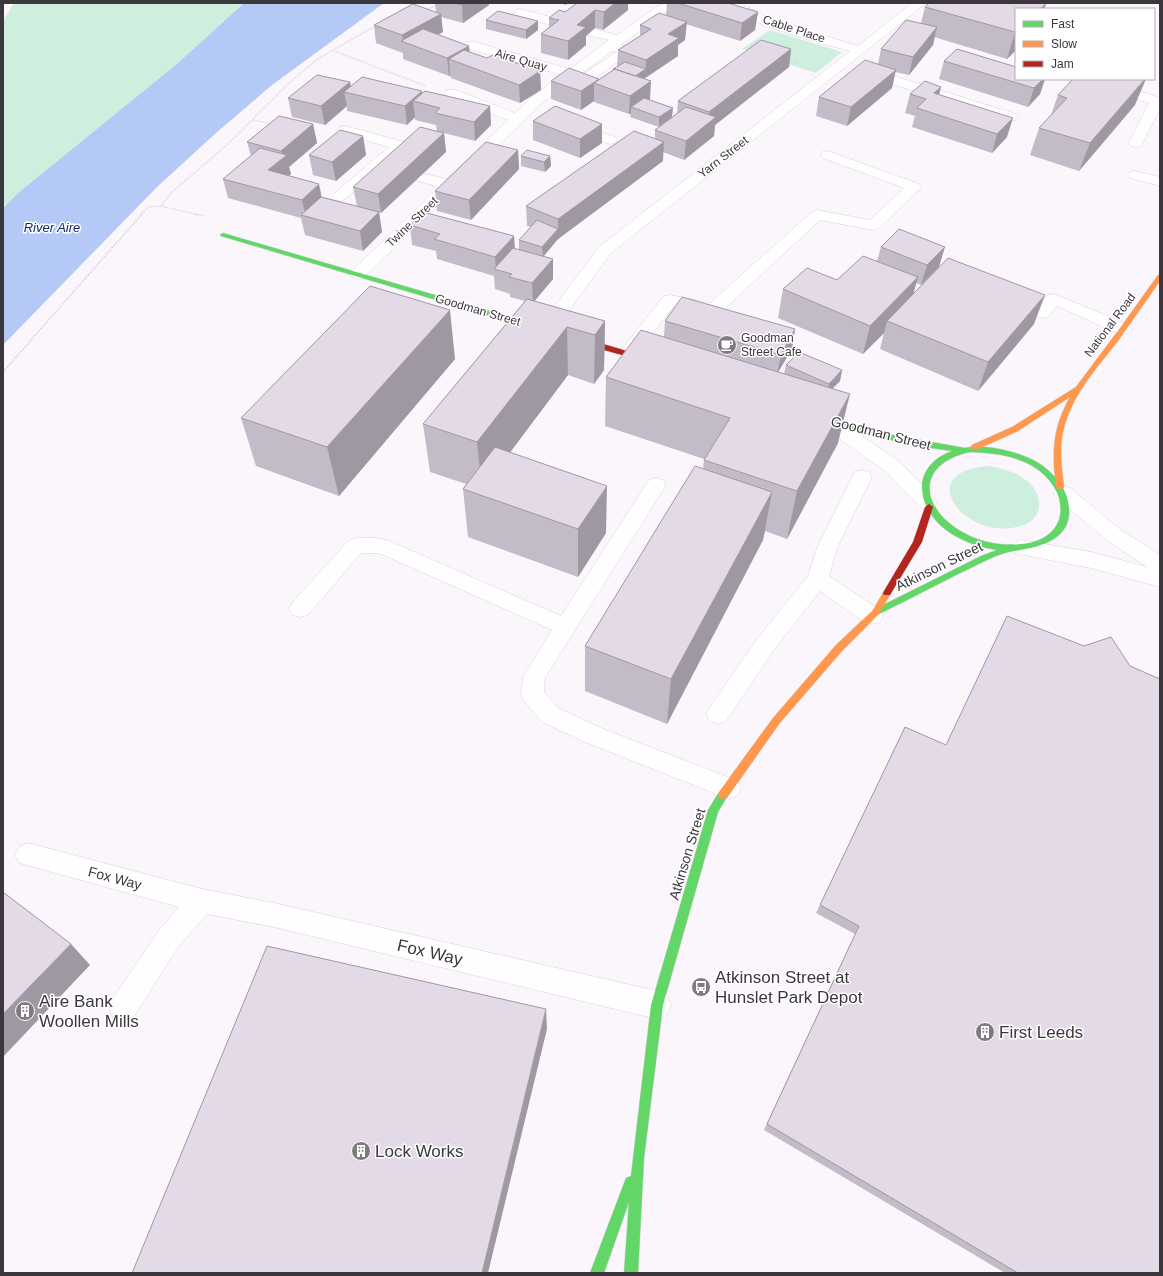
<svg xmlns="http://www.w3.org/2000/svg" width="1163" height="1276" font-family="Arial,sans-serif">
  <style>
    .green { fill: #ceefde }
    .water { fill: #b4c9f5 }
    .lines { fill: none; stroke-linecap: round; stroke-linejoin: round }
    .lane-casing { stroke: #d7d3d8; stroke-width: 1 }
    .street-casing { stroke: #d7d3d8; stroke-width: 1 }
    .fast-casing { stroke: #d7d3d8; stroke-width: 1 }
    .slow-casing { stroke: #d7d3d8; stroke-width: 1 }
    .jam-casing { stroke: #d7d3d8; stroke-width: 1 }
    .path-far1 { stroke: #d9d7da; stroke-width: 1.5; stroke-dasharray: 1 1; stroke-linecap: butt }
    .path { stroke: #d9d7da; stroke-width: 2; stroke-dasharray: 1.5 1.5; stroke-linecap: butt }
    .lane { fill: #fefeff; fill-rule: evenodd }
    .street { fill: #fefeff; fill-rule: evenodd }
    .fast { fill: #63d668; fill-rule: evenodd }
    .slow { fill: #ff974d; fill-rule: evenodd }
    .jam { fill: #b3261e; fill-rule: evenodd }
    .wall { fill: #c3bbc7 }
    .shaded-wall { fill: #9f98a2 }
    .building { fill: #e3d9e7; stroke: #9f98a2 }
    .labels { text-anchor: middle; stroke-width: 3; stroke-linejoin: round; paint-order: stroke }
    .far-street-label { font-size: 12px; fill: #3b373d; stroke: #fff }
    .far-poi-label { font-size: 12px; fill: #3b373d; stroke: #fff; text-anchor: start }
    .far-water-label { font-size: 13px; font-style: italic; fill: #0b296d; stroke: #fff }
    .street-label { font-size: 14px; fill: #3b373d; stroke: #fff }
    .near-street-label { font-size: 17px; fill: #3b373d; stroke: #fff }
    .near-poi-label { font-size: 17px; fill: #3b373d; stroke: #fff; text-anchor: start }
  </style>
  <rect width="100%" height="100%" fill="#fbf6fc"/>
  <path class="green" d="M14 3H244L178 63 18 193 3 208V21Z
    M770 30 842 52 816 73 742 49Z
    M988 466C1002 468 1016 472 1027 481 1044 494 1044 520 1021 526 967 543 910 472 988 466Z"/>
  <path class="water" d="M244 3H384L272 85 216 133 158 186 3 345V208L18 193 178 63Z"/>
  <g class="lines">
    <defs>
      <path id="lane" d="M609 42 632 48 633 51 589 82C581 84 570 80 565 74L567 71 572 70 583 74 617 52 604 49 603 46 604 43Z
        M1095 79H1110L1115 83 1160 98V109L1141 146 1136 147 1131 146 1129 143 1149 103 1105 89Z
        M345 126 404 142 406 145 345 199 340 201 335 199 332 196 335 193 389 147 340 133 338 130 340 127Z
        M828 151 919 184 922 187 879 228 873 230 820 220 720 313 714 314 674 306 633 358 627 360 621 358 618 354 621 350 664 296 670 295 710 303 812 212 817 210 870 220 904 188 823 158 821 155 823 152Z
        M1135 171 1160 177V186L1130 178 1128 175 1130 172Z
        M1054 294 1129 325 1132 329 1129 333 1123 334 1117 333 1057 306 1048 317 1042 318 1005 306 1003 302 1005 298 1011 297 1039 306 1048 295Z
        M862 470 869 472 872 477 837 548 829 576 880 610 883 616 880 622 872 624 864 622 820 591 773 651 726 721 718 724 710 721 706 714 710 707 757 639 808 576 817 548 852 477 855 472Z
        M656 478 663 480 666 485 545 678 544 692 558 708 601 728 738 781 741 788 738 795 729 799 585 742 542 722 524 701 521 694 523 677 552 630 379 553H361L308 615 300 617 292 615 289 609 292 603 349 540C361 536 377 537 389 541L561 616 649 480Z"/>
      <path id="street" d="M666 3H683L681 6 664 13 543 102 364 277 358 279 352 277 350 274 352 271 439 187 415 180 413 177 415 174 420 173 447 179 508 120 446 96 444 93 446 90H456L515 113 533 96 562 75 465 48 464 45 465 42H475L570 69 609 40 587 35 585 32 587 29 591 28 617 35 656 7Z
        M725 3H740L764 16 780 22 858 46 912 3H926L611 253 552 334 546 335 540 334 537 330 540 326 599 247 850 51C825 44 739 23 725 3Z
        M520 9 574 23 576 26 574 29 570 30 516 16 514 13 516 10Z
        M865 67 1016 114 1018 117 1016 120 1011 121 1006 120 860 74 858 71 860 68Z
        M575 123 615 137 617 140 615 143 610 144 570 130 568 127 570 124Z
        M823 412 830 414 900 462 934 497 937 502 934 507 927 509 920 507 886 472 816 422 814 418 816 414Z
        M1063 486 1070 488 1121 530 1160 555V587L1091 568 1014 553 1011 548 1014 543 1021 540 1091 552 1147 567 1107 540 1056 498 1053 493 1056 488Z
        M28 843 202 889 274 903 657 991 667 995 671 1005 667 1015 657 1019 274 927 207 914 178 947 133 1018 123 1022 113 1018 109 1008 113 998 160 929 179 907 19 863 15 855 19 847Z"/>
      <path id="fast" d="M223 233 541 326 543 328 539 330H537L221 236 220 235Z
        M814 411 854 425 888 434 965 448C986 443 1026 453 1043 466 1057 477 1068 490 1069 508 1072 540 1038 548 1014 551 1005 552 993 557 985 561 949 578 914 597 879 614H873L872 612 873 610 981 556 997 550C978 547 961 541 946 530 915 506 911 466 952 451 904 445 857 433 811 416L810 414ZM970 452C992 453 1015 455 1034 467 1072 491 1071 540 1021 544 1003 546 984 543 968 535 922 513 911 465 970 452Z
        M723 791 727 792 728 795 718 812 663 1005 644 1158 638 1273H624L629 1202 604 1273H590L626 1178 631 1176 651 1005 708 810 719 792Z"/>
      <path id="slow" d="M1160 274V281C1146 301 1132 321 1118 341 1096 369 1071 396 1063 432 1059 450 1062 469 1064 487L1063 489 1060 490 1056 487C1052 452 1052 429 1070 397L1018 431 978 449H972L971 447 972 445 1012 427 1076 387 1123 324 1158 275Z
        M887 590 891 593 879 614 842 651 779 724 727 798 723 799 719 798 718 795 719 792 773 718 836 645 873 610 884 591Z"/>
      <path id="jam" d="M573 337H579L655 359 656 361 652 363H649L573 341Z
        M929 504 933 507 922 542 890 595H884L883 593 884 591 913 542 925 507Z"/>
    </defs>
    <use href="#lane" class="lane-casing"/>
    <use href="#street" class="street-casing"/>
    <use href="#fast" class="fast-casing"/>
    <use href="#slow" class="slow-casing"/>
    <use href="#jam" class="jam-casing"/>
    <path class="path-far1" d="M424 10 439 5
      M400 11 414 3
      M334 51 426 86
      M797 60 793 63 798 64
      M253 120 273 124
      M161 206 172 192 228 144 288 84 316 60 377 25
      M141 215 148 207 161 206 199 215"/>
    <path class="path" d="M195 214 204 216
      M3 372 142 214"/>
    <use href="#lane" class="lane"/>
    <use href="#street" class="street"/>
    <use href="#fast" class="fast"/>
    <use href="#slow" class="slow"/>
    <use href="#jam" class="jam"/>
  </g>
  <path class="wall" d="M435 3H489V5L463 23 441 17 443 32 438 35 469 46 470 52 487 58 540 71 541 90 520 103 451 78 450 76H449L403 59V53L376 43 374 25 436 12Z
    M558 3H569L566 5Z
    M577 3H628V10L603 30 595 28 586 36V45L568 60 541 53V34L549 27V18L565 12Z
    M667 3H728L758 12 755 30 740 41 686 24 685 40 678 45V56L644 79 650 100 673 108 659 127 630 117 631 114H629L594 102V101L581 110 551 99V81L599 80 613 70V69L617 67 618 50 640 36V25L666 16Z
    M1044 3 1046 4 1044 9H1016V50L1007 59 934 37 933 45 909 75 895 72 892 88 847 126 816 116 819 97 878 64 881 49 921 23 925 7Z
    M486 20 538 21V30L526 39 486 29Z
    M791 49 789 67 715 125 714 136 684 160 663 152V161L558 239 543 257 553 259V279L534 301 605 321 604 370 594 384 568 375 510 452 606 533 578 577 468 537 463 489 466 484 430 472 423 424 525 301 510 297V294L495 289 494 276 437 259 436 251 412 245 410 225 514 236 515 249 519 250V240L531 227 527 226 526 206 655 139V130L677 114 678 101Z
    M944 61 1016 79H1045L1040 94 1028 107 939 79Z
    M350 82 351 86 422 91V93L490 106 491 125 475 141 444 133 446 152 381 213H379L382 232 363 251 305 235 301 218 228 198 223 179 251 156 247 142 313 124 317 143 289 167 291 174 289 176 322 197 357 206 353 187 437 131 436 125 415 120V117L407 125 347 111V106L325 125 292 117 288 98Z
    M941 87 939 95 1007 137 992 153 912 127 915 116 905 113 910 94Z
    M1058 95 1135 105 1079 171 1030 155 1039 128 1051 115Z
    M533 121 602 143 580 158 533 140Z
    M363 136 366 155 336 181 313 175 309 155Z
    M518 150 519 169 471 220 437 211 435 191Z
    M521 156H550L551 166 545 172 521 166Z
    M881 247 939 267 921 285 916 283 913 294 1034 324 978 391 880 349 884 333 863 354 778 318 783 289 837 280 877 261Z
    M665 321 795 329 792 349 778 372 784 374 786 365 842 370 840 381 832 389 838 443 787 539 765 531 763 540 667 724 585 691V646L703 469 704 459 605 426 606 377 664 337Z
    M455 359 339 496 256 466 241 418Z
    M905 727 1160 1273H1005L764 1130 855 934 816 913 820 905Z"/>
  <path class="shaded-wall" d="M464 3H489V5L463 23 462 5Z
    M615 3H628V10L603 30 604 12Z
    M1046 4 1044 9H1040Z
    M595 10V28L586 36V45L568 60V41L577 25Z
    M758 12 755 30 740 41 742 23Z
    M441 14 443 32 417 46 403 41 402 35Z
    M538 21V30L526 39V30Z
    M687 22 685 40 678 45V56L645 78 646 60 668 34Z
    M937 27 933 45 909 75 913 57Z
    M1016 31V50L1007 59 1015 32Z
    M469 46 470 64 449 59 450 76H449L447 58Z
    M791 49 789 67 715 125 714 136 684 160 686 141 708 123 709 112Z
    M646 69 645 78 634 86V77Z
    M896 70 892 88 847 126 851 107Z
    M540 71 541 90 520 103 519 85Z
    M599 79V85L594 83V101L581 110V91Z
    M1043 79H1045L1040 94 1028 107 1034 88Z
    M1145 79H1146L1135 105 1079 171 1090 143Z
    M651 81 650 100 631 107V114H629L630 96Z
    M350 82 352 94 344 92 347 106 325 125 321 106Z
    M941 87 936 105 929 112 934 93Z
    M422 91 423 104 413 101 415 117 407 125 405 106Z
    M490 106 491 125 475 141 474 122Z
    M673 108 672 117 659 127V117Z
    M1013 118 1007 137 992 153 997 134Z
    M313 124 317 143 289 167 291 174 273 190 268 170 283 158 281 151Z
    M602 124V143L580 158V139Z
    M444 133 446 152 381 213 378 194Z
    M363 136 366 155 336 181 332 162Z
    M664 142 663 161 558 239 543 257 542 247 558 229V219Z
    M518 150 519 169 471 220 469 200Z
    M550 156 551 166 545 172 544 162Z
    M319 184 323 203 306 216 302 200Z
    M379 212 382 232 363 251 360 231Z
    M514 236 515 256 496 270 495 257Z
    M945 247 939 267 921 285 927 265Z
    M553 259V279L533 303 532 283Z
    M918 277 910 306 887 321 884 333 863 354 870 326Z
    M1045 295 1034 324 978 391 988 362Z
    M450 310 455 359 339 496 327 447Z
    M605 321 604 370 594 384 595 335Z
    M567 327 568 375 482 490 477 442Z
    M795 329 792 349 777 374 781 355Z
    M842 370 840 381 827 394 829 384Z
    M850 394 838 443 787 539 797 491Z
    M607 486 606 533 578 577V529Z
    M772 492 763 540 667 724 671 679Z
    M71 944 90 965 3 1057V1014Z
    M546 1009 547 1029 488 1273H482Z"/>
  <path class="building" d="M454 3H464L462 5Z
    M577 3H615L604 12 595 10 577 25 586 27 568 41 541 34 559 20 549 18 559 10 565 12Z
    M678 3H728L758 12 742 23Z
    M929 3H1043L1046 4 1040 9H1016V31L1015 32 925 7Z
    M413 4 441 14 402 35 374 25Z
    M498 11 538 21 526 30 486 20Z
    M659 13 687 22 668 34 679 38 646 60 618 50 651 29 640 25Z
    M906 20 937 27 913 57 881 49Z
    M423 29 469 46 447 58 401 41Z
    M761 40 791 49 709 112 678 101Z
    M957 49 1016 67V79H1043L1034 88 944 61Z
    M464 50 487 58 493 55 540 71 519 85 449 59Z
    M865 60 896 70 851 107 819 97Z
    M625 62 646 69 635 76 615 69H613Z
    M569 68 599 79 581 91 551 81Z
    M615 69 651 81 630 96 594 83Z
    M317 75 350 82 321 106 288 98Z
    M362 77 422 91 405 106 344 92Z
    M1073 79H1145L1090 143 1039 128 1067 98 1058 95Z
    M925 81 941 87 934 93 1013 118 997 134 917 108 926 99 910 94Z
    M425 91 490 106 474 122 435 113 440 108 413 101Z
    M644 98 673 108 659 117 631 107Z
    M555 106 602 124 580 139 533 121Z
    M686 107 716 117 686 141 655 130Z
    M279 116 313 124 281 151 247 142Z
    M420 127 444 133 378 194 353 187Z
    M340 130 363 136 332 162 309 155Z
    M634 131 664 142 558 219 526 206Z
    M486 142 518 150 469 200 435 191Z
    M260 148 287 155 268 170 319 184 302 200 223 179Z
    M527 150 550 156 544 162 521 156Z
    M321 197 379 212 360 231 301 215Z
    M423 212 514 236 495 257 434 239 440 234 410 225Z
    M537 220 558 229 542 247 519 240Z
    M899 229 945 247 927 265 881 247Z
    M513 248 553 259 532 283 509 277 512 274 494 269Z
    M863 256 918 277 870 326 783 289 807 268 837 280Z
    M948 258 1045 295 988 362 887 321Z
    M370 286 450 310 327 447 241 418Z
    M682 297 795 329 781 355 665 321Z
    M527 299 605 321 595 335 567 327 477 442 423 424Z
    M641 330 850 394 797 491 704 460 730 418 606 377Z
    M799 352 842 370 829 384 786 365Z
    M495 447 607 486 578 529 463 489Z
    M695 466 772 492 671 679 585 646Z
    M1007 616 1084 646 1111 637 1130 666 1160 679V1273H1018L767 1124 859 926 820 905 905 727 946 745Z
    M3 892 71 944 3 1014Z
    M267 946 546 1009 482 1273H132Z"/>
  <defs>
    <symbol id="cafe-disc" viewBox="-11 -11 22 22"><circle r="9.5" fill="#7e7a80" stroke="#fff"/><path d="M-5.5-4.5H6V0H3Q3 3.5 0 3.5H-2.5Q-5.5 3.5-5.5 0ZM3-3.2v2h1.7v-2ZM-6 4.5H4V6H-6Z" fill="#fff"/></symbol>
    <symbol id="bus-disc" viewBox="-11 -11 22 22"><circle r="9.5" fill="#7e7a80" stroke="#fff"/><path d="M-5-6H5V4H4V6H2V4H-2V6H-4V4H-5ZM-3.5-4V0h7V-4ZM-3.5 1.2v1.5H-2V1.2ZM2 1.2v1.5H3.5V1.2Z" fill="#fff"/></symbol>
    <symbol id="building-disc" viewBox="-11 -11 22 22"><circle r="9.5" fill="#7e7a80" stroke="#fff"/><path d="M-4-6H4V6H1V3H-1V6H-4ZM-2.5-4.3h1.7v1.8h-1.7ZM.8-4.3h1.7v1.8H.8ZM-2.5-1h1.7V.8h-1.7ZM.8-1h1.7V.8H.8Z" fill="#fff"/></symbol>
  </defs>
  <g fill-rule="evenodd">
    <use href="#cafe-disc" x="716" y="334" width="22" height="22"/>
    <use href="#bus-disc" x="690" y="976" width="22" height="22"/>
    <use href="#building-disc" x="14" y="1000" width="22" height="22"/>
    <use href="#building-disc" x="974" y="1021" width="22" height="22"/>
    <use href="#building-disc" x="350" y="1140" width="22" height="22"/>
  </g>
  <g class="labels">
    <g class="far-street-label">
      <text transform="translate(794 29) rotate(18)" y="4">Cable Place</text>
      <text transform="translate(521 60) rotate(16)" y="4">Aire Quay</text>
      <text transform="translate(723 157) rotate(-38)" y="4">Yarn Street</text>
      <text transform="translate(412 222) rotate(-44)" y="4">Twine Street</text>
      <text transform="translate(478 310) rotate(16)" y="4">Goodman Street</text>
      <text transform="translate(1110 325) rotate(-53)" y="4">National Road</text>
    </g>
    <g class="far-poi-label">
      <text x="741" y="342">Goodman<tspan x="741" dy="14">Street Cafe</tspan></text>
    </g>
    <g class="far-water-label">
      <text x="52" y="232">River Aire</text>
    </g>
    <g class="street-label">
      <text transform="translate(881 433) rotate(14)" y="5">Goodman Street</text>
      <text transform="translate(939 566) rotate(-26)" y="5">Atkinson Street</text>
      <text transform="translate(687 854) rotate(-73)" y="5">Atkinson Street</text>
      <text transform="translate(115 878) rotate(15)" y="5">Fox Way</text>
    </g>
    <g class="near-street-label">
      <text transform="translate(430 952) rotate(13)" y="6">Fox Way</text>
    </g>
    <g class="near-poi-label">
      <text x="715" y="983">Atkinson Street at<tspan x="715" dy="20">Hunslet Park Depot</tspan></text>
      <text x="39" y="1007">Aire Bank<tspan x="39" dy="20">Woollen Mills</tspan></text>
      <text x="999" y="1038">First Leeds</text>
      <text x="375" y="1157">Lock Works</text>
    </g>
  </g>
  <rect width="1163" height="1276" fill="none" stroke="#3b373d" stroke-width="8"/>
  <rect x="1015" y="8" width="140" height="72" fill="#ffffff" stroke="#b1afb1"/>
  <rect x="1023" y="21" width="20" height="6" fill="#63d668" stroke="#b1afb1"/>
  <text x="1051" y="28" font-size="12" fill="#3b373d">Fast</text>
  <rect x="1023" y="41" width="20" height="6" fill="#ff974d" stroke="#b1afb1"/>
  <text x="1051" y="48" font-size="12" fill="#3b373d">Slow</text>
  <rect x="1023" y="61" width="20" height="6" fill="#b3261e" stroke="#b1afb1"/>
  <text x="1051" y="68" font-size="12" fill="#3b373d">Jam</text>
</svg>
